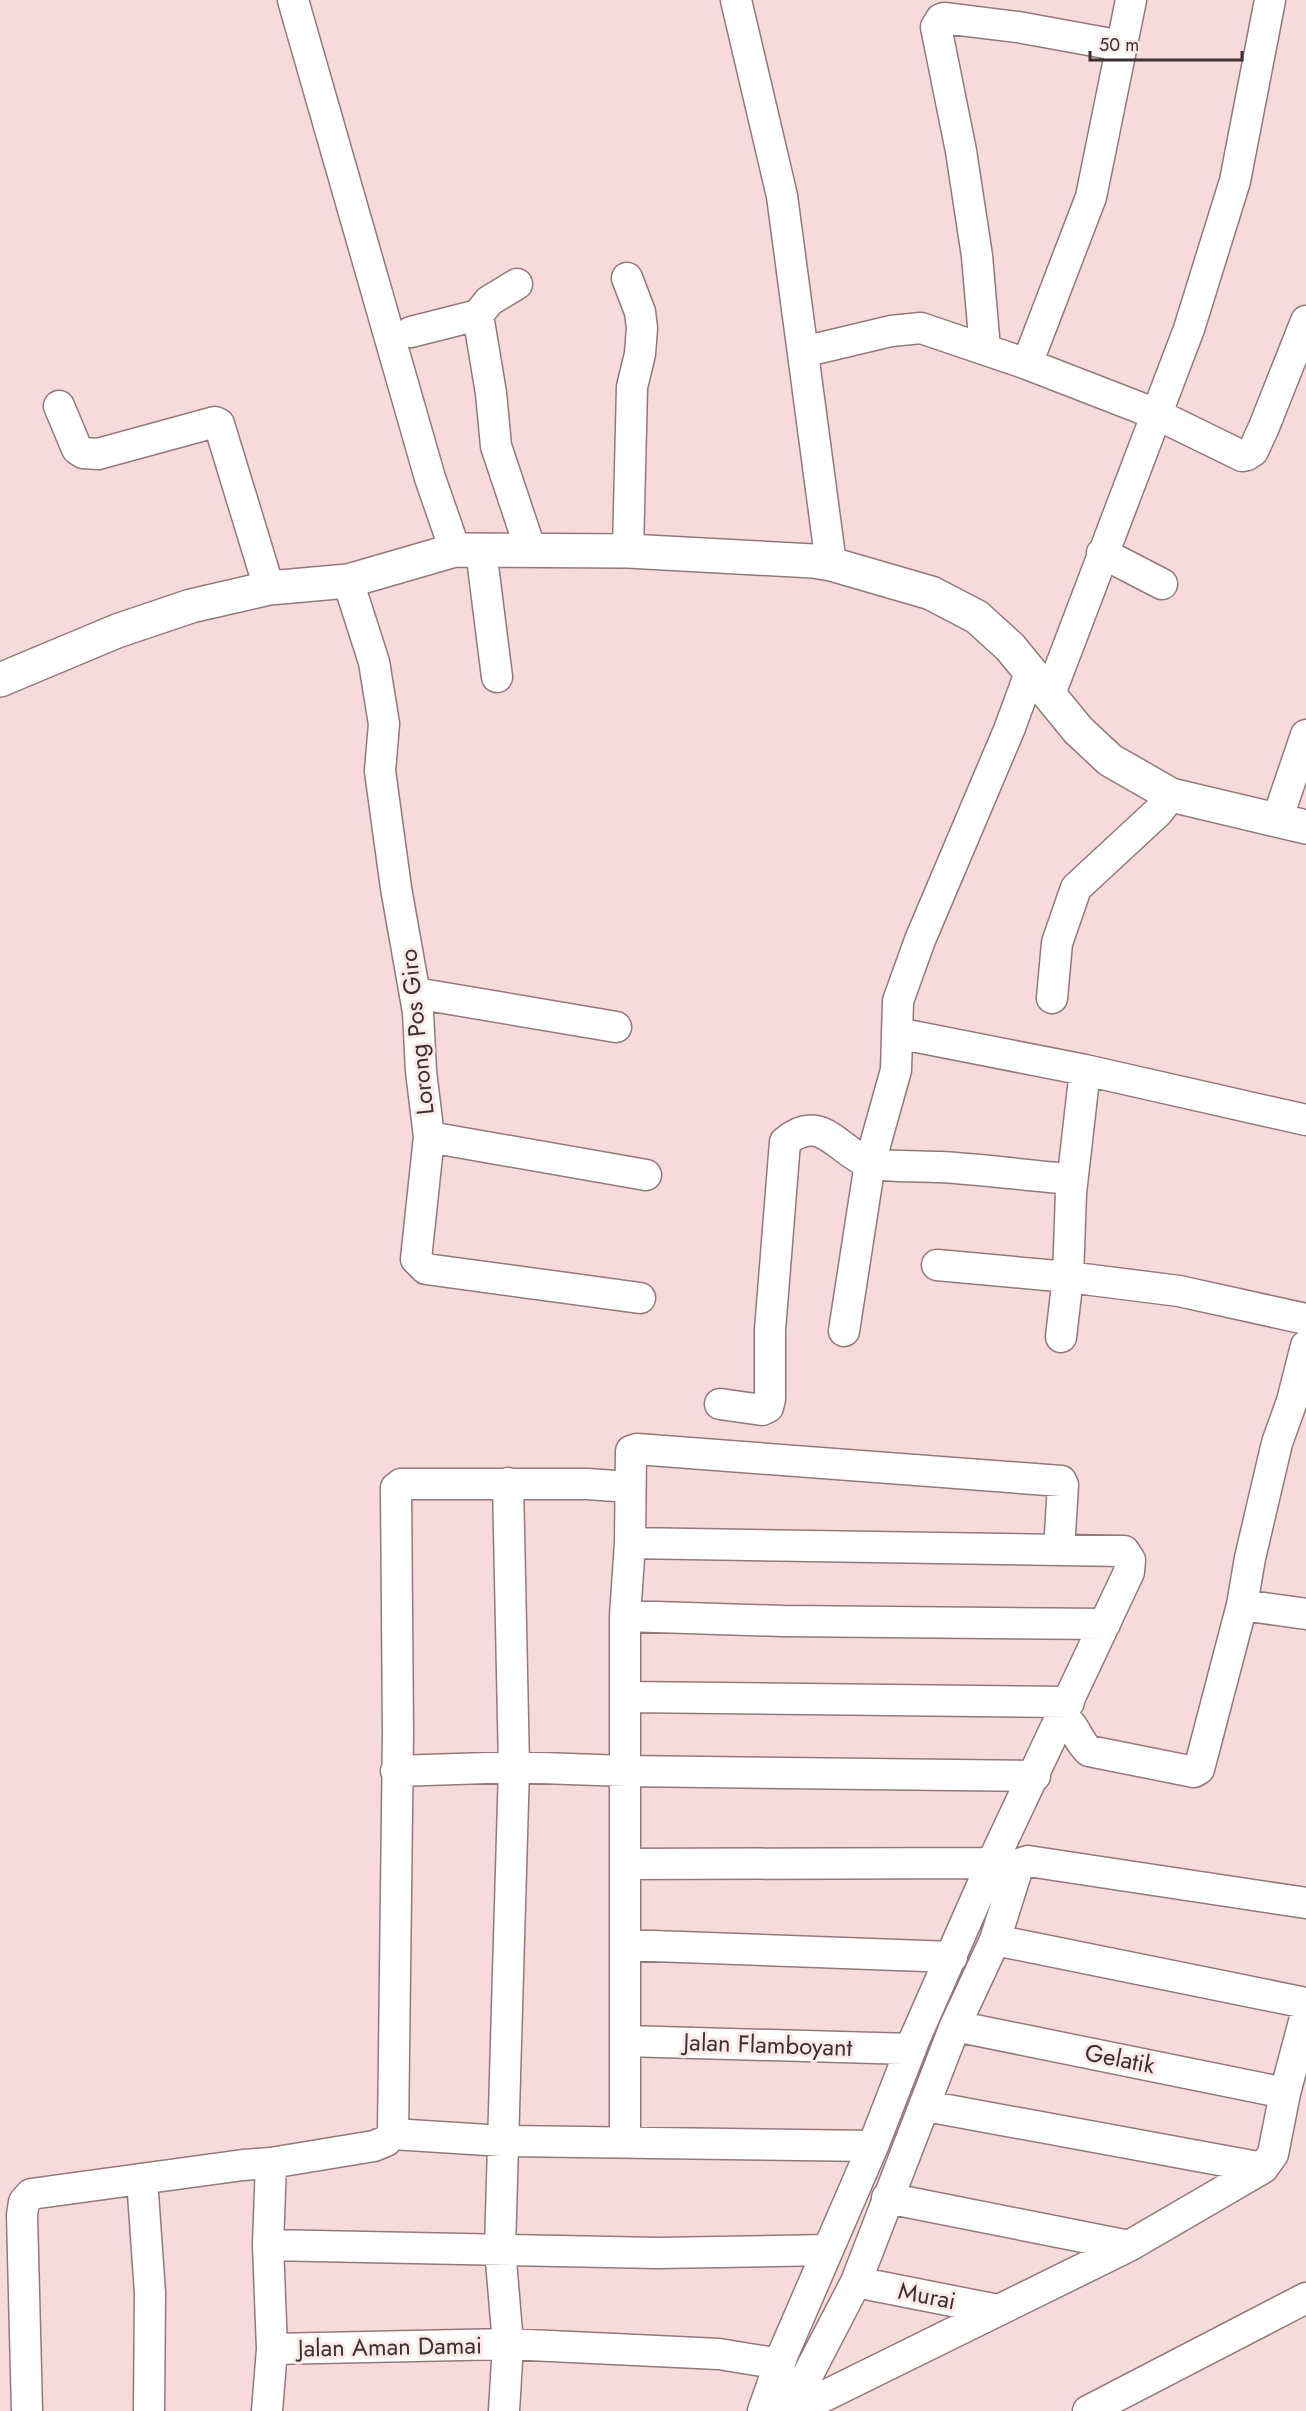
<svg xmlns="http://www.w3.org/2000/svg" width="1306" height="2411" font-family="Jost,sans-serif">
  <style>
    .lines { fill: none; stroke-linecap: round; stroke-linejoin: round }
    .minor-casing { stroke: #93797b; stroke-width: 33 }
    .major-casing { stroke: #93797b; stroke-width: 36 }
    .minor { stroke: #fff; stroke-width: 30 }
    .major { stroke: #fff; stroke-width: 33 }
    .labels { text-anchor: middle; stroke-width: 6; stroke-linejoin: round; paint-order: stroke }
    .street-label { font-size: 24px; fill: #3c3132; stroke: #fceaeb }
  </style>
  <rect width="100%" height="100%" fill="#f6dadc"/>
  <g class="lines">
    <defs>
      <path id="minor" d="M293 0 430 478 455 550
        M736 0 782 196 831 564
        M627 278 640 312 642 328 640 354 632 387 628 551
        M517 284 489 301 478 315 491 393 496 446 531 551
        M411 332 478 315
        M985 349 977 256 961 151 936 27 941 19 944 18 1018 27 1122 46
        M803 352 891 331 921 328 1027 364 1156 414 1242 456 1247 455 1253 451 1264 427 1306 321
        M1027 364 1091 197 1131 0
        M59 406 77 449 83 453 98 454 215 422 219 424 269 588
        M481 550 497 677
        M1102 553 1162 584
        M348 581 374 662 384 724 380 771 396 888 418 1012 421 1071 429 1137 416 1259 426 1269 640 1298
        M1050 694 1189 329 1235 181 1270 0
        M1277 820 1306 735
        M415 993 616 1027
        M1052 998 1057 943 1076 888 1158 812 1171 795
        M897 1033 1085 1070 1306 1120
        M429 1137 646 1175
        M937 1265 1068 1277 1179 1291 1306 1319
        M844 1331 870 1163 896 1070 898 1001 920 940 1009 730 1030 673
        M1061 1337 1068 1277 1071 1193 1085 1070
        M720 1404 762 1410 768 1407 770 1399V1330L785 1142C821 1111 838 1151 869 1163 881 1167 924 1166 939 1167 983 1169 1028 1176 1072 1179
        M630 1543 1124 1551 1130 1560 1129 1572 992 1863 915 2038 873 2146 783 2354 763 2411
        M1242 1605 1306 1614
        M625 1616 783 1621 1105 1624
        M626 1697 1069 1702
        M1062 1717C1076 1725 1077 1741 1089 1751L1194 1772 1199 1769 1242 1605 1250 1558 1277 1443 1292 1401 1306 1346
        M396 1771 514 1767 625 1771 1035 1776
        M625 1864 992 1863
        M995 1940 1306 2003
        M625 1945 952 1957
        M955 2026 1285 2093
        M625 2041 911 2049
        M926 2106 1263 2168
        M393 2134 503 2141 873 2146
        M625 2141V1616L630 1543 631 1451 637 1449 1061 1481 1063 1485 1059 1550
        M142 2179 150 2293 149 2411
        M887 2198 1129 2246
        M268 2245 658 2253 828 2250
        M856 2282 998 2310
        M272 2349 508 2344 719 2354 780 2364
        M27 2411 22 2215 24 2202 31 2194 243 2165 271 2163 374 2146 386 2141 393 2134 398 1733 396 1488 401 1484H587L630 1487
        M267 2411 272 2349 268 2245 271 2163
        M504 2411 508 2344 500 2249 514 1767 508 1483
        M789 2411 856 2282 955 2026 995 1940 1019 1864 1028 1861 1306 1903
        M794 2411 1129 2246 1263 2168 1273 2154 1285 2093 1306 2014
        M1088 2411 1306 2298"/>
      <path id="major" d="M0 680 117 631 191 606 269 588 348 581 455 550 628 551 813 561 831 564 931 593 977 617 1010 647 1078 730 1110 760 1171 795 1306 827"/>
    </defs>
    <use href="#minor" class="minor-casing"/>
    <use href="#major" class="major-casing"/>
    <use href="#minor" class="minor"/>
    <use href="#major" class="major"/>
  </g>
  <g class="labels">
    <g class="street-label">
      <text transform="translate(417 1032) rotate(-96)" y="8">Lorong Pos Giro</text>
      <text transform="translate(768 2045) rotate(2)" y="8">Jalan Flamboyant</text>
      <text transform="translate(1120 2059) rotate(11)" y="8">Gelatik</text>
      <text transform="translate(927 2296) rotate(11)" y="8">Murai</text>
      <text transform="translate(390 2347) rotate(-1)" y="8">Jalan Aman Damai</text>
    </g>
  </g>
  <path d="M1090 51v9h152v-9" fill="none" stroke="#3c3132" stroke-width="3"/>
  <text x="1099" y="51" font-size="18" fill="#3c3132" stroke="#fceaeb" stroke-width="4.5" paint-order="stroke">50 m</text>
</svg>
